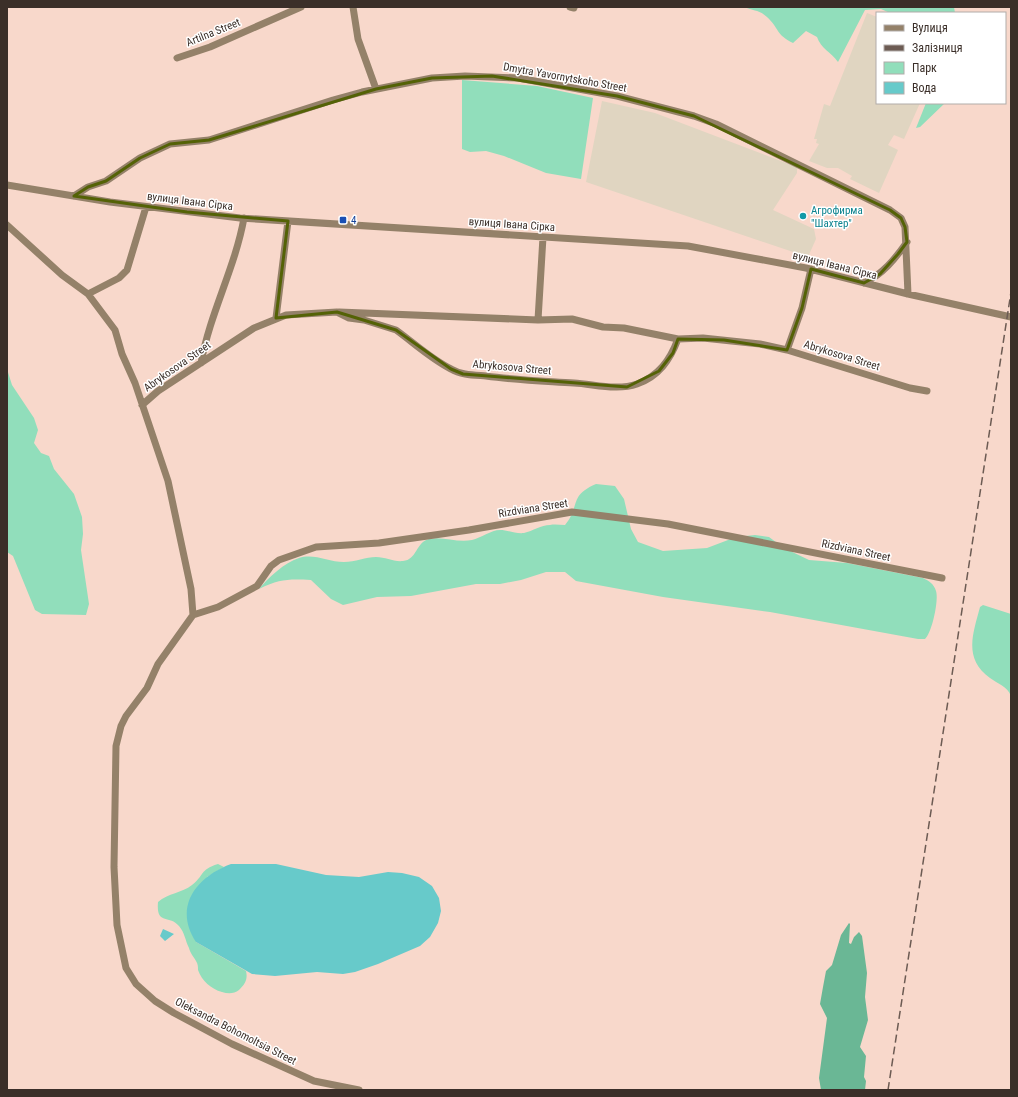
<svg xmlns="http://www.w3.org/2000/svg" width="1018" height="1097" font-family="'Roboto Condensed',sans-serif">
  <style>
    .industrial { fill: #e0d5c1 }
    .green { fill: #91debb }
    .forest { fill: #6ab795 }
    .water { fill: #67caca }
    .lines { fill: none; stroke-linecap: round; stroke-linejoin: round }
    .minor { stroke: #948169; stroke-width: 7 }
    .rail { stroke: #6c5b53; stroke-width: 1.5; stroke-dasharray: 8 4; stroke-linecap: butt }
    .marked { fill: none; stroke: #546206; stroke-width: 3; stroke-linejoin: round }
    .culture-dot { fill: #0f9aa8; stroke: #fff; stroke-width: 1.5 }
    .transit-dot { fill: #1a4fb4; stroke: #fff; stroke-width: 1.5 }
    .labels { text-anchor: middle; stroke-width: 3; stroke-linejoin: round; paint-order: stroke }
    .street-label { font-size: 11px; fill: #3b2f29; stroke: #fff }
    .culture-label { font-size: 11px; fill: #0d838f; stroke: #fff; text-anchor: start }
    .transit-label { font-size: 11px; fill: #164399; stroke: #fff; text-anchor: start }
  </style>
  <rect width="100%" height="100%" fill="#f8d8cb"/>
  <path class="industrial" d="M867 13 877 17V103H920L904 139 894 135 888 145 898 150 879 193 850 179 852 176 838 168H827L809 161 819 144 816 143 817 139H814L824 104 830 106Z
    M602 101 655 113 794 166 797 168V173L773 210 814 229 816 239 808 257 586 182Z"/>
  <path class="green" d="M745 7H954L955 13H890L881 9 865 10 838 62C831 52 821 49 817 37L806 31 793 43C776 35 779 28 767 17 760 10 753 11 745 7Z
    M462 80 537 86 593 98 581 179 546 173 504 156 486 151 470 152 462 149Z
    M926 103H945L920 127 916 128Z
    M7 369 12 385 34 418 38 430 34 443 41 453 49 456 54 469 74 494 82 517 83 534 81 550 89 604 86 615 42 614 35 610 13 556 7 552Z
    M596 484 615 486 624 499 631 529 638 542 663 551 707 548 736 537 755 535 769 537 784 548 809 560 847 563 923 578C929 581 934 584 936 591 939 600 932 633 925 639H918L770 612 663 597 576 581 565 572H546L521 580 500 584H476L411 596 377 597 343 605 331 599 311 580C288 579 280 579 259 589 269 577 284 563 299 558 314 553 328 562 344 562 355 562 366 557 376 557 386 557 393 562 403 561 417 560 416 542 429 539 443 536 457 543 472 540 481 538 491 530 500 530 508 530 516 534 524 533 533 531 541 525 550 525 555 524 560 525 565 525 581 506 568 496 596 484Z
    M983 605 1011 614V696C1007 686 998 684 990 678 963 658 973 634 980 607Z
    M218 864 224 867 207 877 196 942 246 971C248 979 245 984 239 990 234 994 228 994 222 992 211 989 202 981 198 970 198 967 198 964 196 961 194 957 190 953 189 948 185 940 185 933 179 926 169 914 156 926 158 902 168 893 182 893 192 885 205 875 199 870 218 864Z"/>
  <path class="forest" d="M849 923 850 924 849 943 851 944 854 937 859 932 862 936 867 973 865 997 868 1020 860 1047 866 1056 864 1077 866 1081 865 1090H821L819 1078 827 1018 820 1004 823 987 826 971 832 965 841 935Z"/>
  <path class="water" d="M231 864H276L326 875 359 877 388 872 402 873 419 877 432 886 439 898 441 911 438 923 430 937 420 946 378 964 355 972 343 974 317 972 275 976 252 974 196 942C173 907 196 877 231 864Z
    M163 929 174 934 165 941 160 936Z"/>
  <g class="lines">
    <path class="minor" d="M353 7 358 39 376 89
      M570 7 574 8
      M177 58 210 47 301 7
      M7 185 110 202 240 218 688 246 806 268 908 294 1011 317
      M74 196 88 187 106 181 140 158 170 144 209 140 333 100 362 92 432 78 465 76 518 78 617 96 694 116 716 124 890 210 901 218 905 227 908 294
      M7 225 62 275 88 294 115 330 122 354 135 383 168 481 191 589 193 615 158 664 147 688 126 716 121 726 116 746 114 867 117 925 126 968 136 984 155 1001 174 1013 232 1044 314 1081 359 1090
      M864 283C883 274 895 259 907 242
      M88 294 119 278 127 270 146 207
      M339 312 538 320 572 319 603 327 624 328 678 339 703 338 760 344 787 350 910 388 927 391
      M276 318 288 221
      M538 320 543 237
      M787 350 802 308 811 269
      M201 363C210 313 235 268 244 218
      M142 405 158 391 254 328 286 315 337 312 349 318 364 320 396 330C414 343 431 359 451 369 461 375 474 375 486 376 515 380 544 381 574 383 594 384 617 391 637 384 659 376 670 360 678 339
      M193 615 218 607 257 586 271 566 279 560 316 547 379 543 469 530 572 512 668 524 942 578"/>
    <path class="rail" d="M888 1090 1011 292"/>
  </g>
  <path class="marked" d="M492 76 617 96 694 116 890 210 901 218 905 227 907 242 898 254 880 274 864 283 811 269 802 308 787 350 724 340 678 339 673 353 659 371 627 387 463 374 451 369 396 330 337 312 276 318 288 221 187 212 74 196 88 187 106 181 140 158 170 144 209 140 376 89 432 78Z"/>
  <circle class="culture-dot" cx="803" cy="216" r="4"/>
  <rect class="transit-dot" x="339" y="216" width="8" height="8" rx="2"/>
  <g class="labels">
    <g class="street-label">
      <text transform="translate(213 32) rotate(-22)" y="4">Artilna Street</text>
      <text transform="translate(565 77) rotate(10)" y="4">Dmytra Yavornytskoho Street</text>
      <text transform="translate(190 201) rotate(7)" y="4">вулиця Івана Сірка</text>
      <text transform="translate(512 224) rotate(4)" y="4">вулиця Івана Сірка</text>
      <text transform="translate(835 265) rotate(14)" y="4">вулиця Івана Сірка</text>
      <text transform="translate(842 355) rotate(17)" y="4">Abrykosova Street</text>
      <text transform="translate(177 366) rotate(-35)" y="4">Abrykosova Street</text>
      <text transform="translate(512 367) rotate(5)" y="4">Abrykosova Street</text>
      <text transform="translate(533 508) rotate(-9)" y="4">Rizdviana Street</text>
      <text transform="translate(856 550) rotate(12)" y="4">Rizdviana Street</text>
      <text transform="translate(236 1031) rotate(27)" y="4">Oleksandra Bohomoltsia Street</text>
    </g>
    <g class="culture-label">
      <text x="811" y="214">Агрофирма<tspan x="811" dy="13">"Шахтер"</tspan></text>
    </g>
    <g class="transit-label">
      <text x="351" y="224">4</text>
    </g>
  </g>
  <rect width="1018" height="1097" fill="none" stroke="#3b2f29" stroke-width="16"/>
  <rect x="876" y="12" width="130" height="92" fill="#ffffff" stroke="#b1aca9"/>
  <rect x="884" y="25" width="20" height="6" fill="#948169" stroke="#b1aca9"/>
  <text x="912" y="32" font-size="12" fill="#3b2f29">Вулиця</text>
  <rect x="884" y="45" width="20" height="6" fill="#6c5b53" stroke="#b1aca9"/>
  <text x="912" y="52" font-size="12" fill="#3b2f29">Залізниця</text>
  <rect x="884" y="62" width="20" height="12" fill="#91debb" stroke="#b1aca9"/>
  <text x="912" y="72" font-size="12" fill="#3b2f29">Парк</text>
  <rect x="884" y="82" width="20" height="12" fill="#67caca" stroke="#b1aca9"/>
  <text x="912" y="92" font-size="12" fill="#3b2f29">Вода</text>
</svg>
